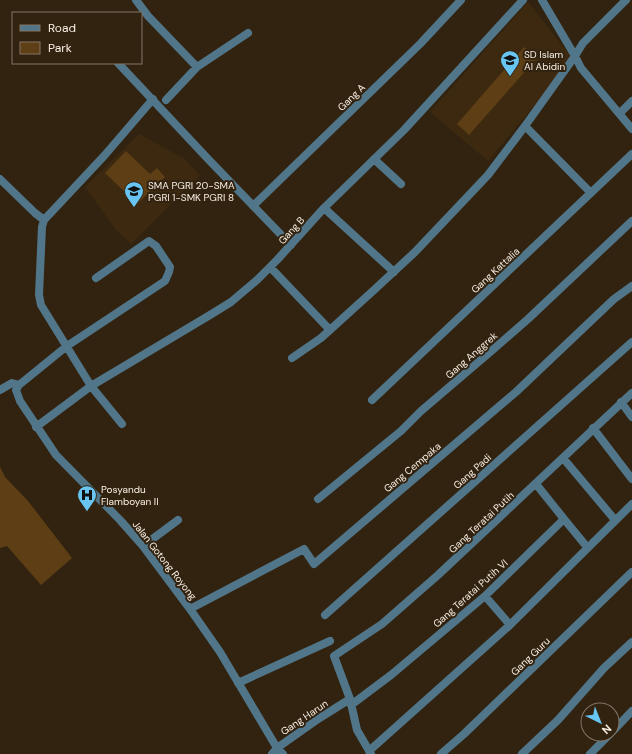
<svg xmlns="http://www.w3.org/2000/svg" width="632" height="754" font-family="'DM Sans',sans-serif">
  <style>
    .built { fill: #3c2910 }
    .green { fill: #5d3e15 }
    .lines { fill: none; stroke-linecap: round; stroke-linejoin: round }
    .street { stroke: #517689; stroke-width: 8 }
    .labels { text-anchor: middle; stroke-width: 4; stroke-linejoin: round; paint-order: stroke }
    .poi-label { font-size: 10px; fill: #f9efe3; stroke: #322311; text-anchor: start }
    .street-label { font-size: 10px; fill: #f9efe3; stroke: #322311 }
  </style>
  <rect width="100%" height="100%" fill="#322311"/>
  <path class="built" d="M528 2 573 59 488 161 430 112Z
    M139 134 185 159 200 175 131 244 116 230 85 187Z"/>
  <path class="green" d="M524 47 537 58 469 135 457 124Z
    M126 151 150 174 157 168 165 177 137 204 105 173Z
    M0 467 5 477 28 501 72 558 41 585 7 546 0 548Z"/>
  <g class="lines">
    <path class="street" d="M136 0 148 16 197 67 248 33
      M542 0 575 56 581 68 632 129
      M118 63 209 160 291 245
      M166 100 197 67
      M620 113 632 101
      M525 126 591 193
      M374 159 401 184
      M0 179 35 213 44 220 42 227 39 295 41 305 91 386 122 424
      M253 206 420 44 461 0
      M324 208 394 272
      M44 220 104 156 153 99
      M270 267 330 330
      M96 278 149 241 156 246 170 267 169 272 165 281 67 346 19 385 16 390 20 401 56 455 120 520 143 546 190 609 220 652 277 748 272 754
      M292 358 321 338 374 290 415 252 470 194 488 175 525 126 575 56 583 43 626 0
      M0 390 12 383 19 385
      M372 400 632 154
      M621 402 632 417
      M36 427 91 386 210 315 231 302 257 280 277 260 324 208 404 130 523 0
      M593 428 632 479
      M563 458 615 520
      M318 499 401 431 421 411 489 353 528 319 632 221
      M564 519 587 547
      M143 546 178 520
      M485 596 510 625
      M190 609 304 549 314 564 516 392 614 299 632 286
      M325 615 632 342
      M238 683 330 641
      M351 705 391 675 485 596 564 519 536 484
      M612 732 632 711
      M369 751 510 625 632 504
      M283 754 277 748 318 719 350 699
      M371 754 357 730 350 699 334 656 382 624 438 575 632 393
      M441 754 464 734 632 572
      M522 754 558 720 604 668 632 642
      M590 754 610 734"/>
  </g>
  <defs>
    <symbol id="school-pin" viewBox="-11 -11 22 30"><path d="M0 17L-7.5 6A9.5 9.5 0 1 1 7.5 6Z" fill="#68c4f0" stroke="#322311"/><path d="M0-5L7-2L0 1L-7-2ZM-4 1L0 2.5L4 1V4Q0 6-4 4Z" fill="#111"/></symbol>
    <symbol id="hospital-pin" viewBox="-11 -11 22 30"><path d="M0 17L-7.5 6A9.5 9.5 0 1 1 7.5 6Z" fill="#68c4f0" stroke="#322311"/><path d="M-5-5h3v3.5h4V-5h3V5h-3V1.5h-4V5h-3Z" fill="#111"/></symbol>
  </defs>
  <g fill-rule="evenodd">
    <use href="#school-pin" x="499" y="49" width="22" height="30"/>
    <use href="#school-pin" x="123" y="180" width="22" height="30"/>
    <use href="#hospital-pin" x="76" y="484" width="22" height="30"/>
  </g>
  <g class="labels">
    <g class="poi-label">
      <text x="524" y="58">SD Islam<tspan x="524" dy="12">Al Abidin</tspan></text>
      <text x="148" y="189">SMA PGRI 20-SMA<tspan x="148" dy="12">PGRI 1-SMK PGRI 8</tspan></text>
      <text x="101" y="493">Posyandu<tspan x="101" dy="12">Flamboyan II</tspan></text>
    </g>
    <g class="street-label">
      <text transform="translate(351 97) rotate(-44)" y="4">Gang A</text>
      <text transform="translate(291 230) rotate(-48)" y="4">Gang B</text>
      <text transform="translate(495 270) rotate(-43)" y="4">Gang Kattalia</text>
      <text transform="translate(471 355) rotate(-41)" y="4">Gang Anggrek</text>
      <text transform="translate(412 467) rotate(-40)" y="4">Gang Cempaka</text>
      <text transform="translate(472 471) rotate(-42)" y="4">Gang Padi</text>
      <text transform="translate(481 522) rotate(-43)" y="4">Gang Teratai Putih</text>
      <text transform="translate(165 560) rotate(52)" y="4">Jalan Gotong Royong</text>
      <text transform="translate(470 593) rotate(-42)" y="4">Gang Teratai Putih VI</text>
      <text transform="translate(530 656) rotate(-44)" y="4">Gang Guru</text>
      <text transform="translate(304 717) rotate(-34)" y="4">Gang Harun</text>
    </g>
  </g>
  <rect x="12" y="12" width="130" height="52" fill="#322311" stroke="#827565"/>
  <rect x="20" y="25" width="20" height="6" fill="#517689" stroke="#827565"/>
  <text x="48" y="32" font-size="12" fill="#f9efe3">Road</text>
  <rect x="20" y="42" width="20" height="12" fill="#5d3e15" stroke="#827565"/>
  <text x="48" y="52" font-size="12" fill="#f9efe3">Park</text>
  <g transform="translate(600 722) rotate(137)"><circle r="19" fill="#322311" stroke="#827565"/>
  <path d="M0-3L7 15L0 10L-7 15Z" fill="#68c4f0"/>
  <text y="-6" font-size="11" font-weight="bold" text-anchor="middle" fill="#f9efe3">N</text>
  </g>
</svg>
